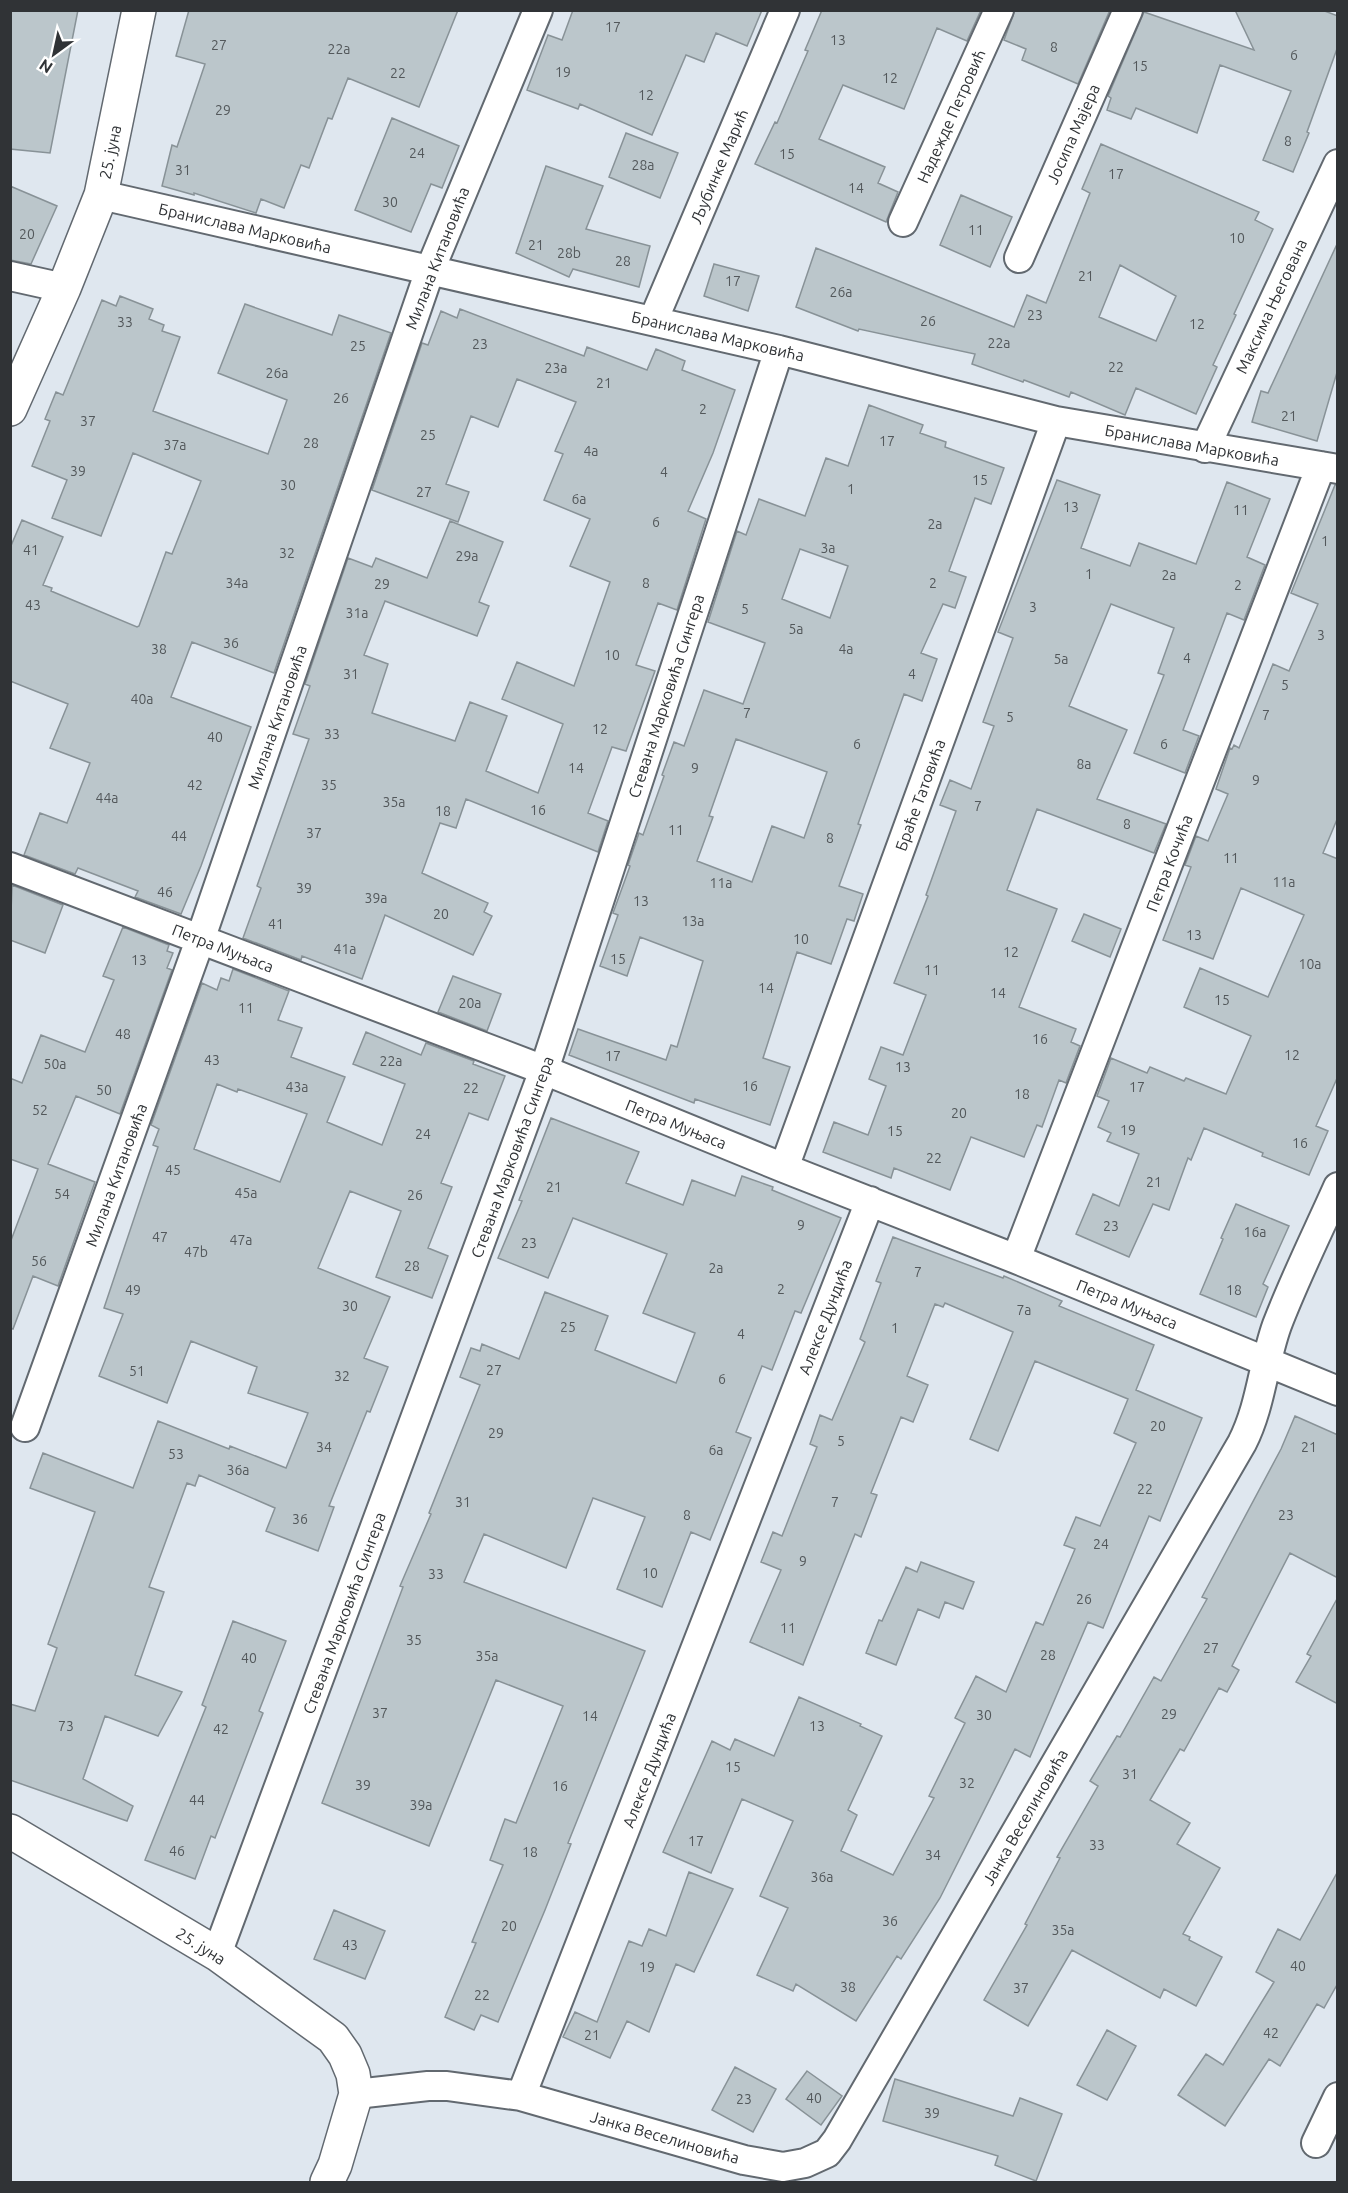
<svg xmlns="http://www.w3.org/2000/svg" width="1348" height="2193" font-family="Ubuntu,sans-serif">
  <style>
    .building { fill: #bbc6cb; stroke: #889297; stroke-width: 1.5; fill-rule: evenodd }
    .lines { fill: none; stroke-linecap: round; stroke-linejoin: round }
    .street-casing { stroke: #626970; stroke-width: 32 }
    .secondary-casing { stroke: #626970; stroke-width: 36 }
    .street { stroke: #fff; stroke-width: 28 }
    .secondary { stroke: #fff; stroke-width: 33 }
    .labels { text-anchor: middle; stroke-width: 4.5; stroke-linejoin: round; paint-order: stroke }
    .number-label { font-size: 14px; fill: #53585b }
    .street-label { font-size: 16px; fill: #303336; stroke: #fff }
  </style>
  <rect width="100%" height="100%" fill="#dfe7ef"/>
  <path class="building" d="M10 10H78L50 153 10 149Z
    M189 10H458L419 107 348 78 332 119 328 118 309 168 301 165 284 208 261 199 256 213 194 193V195L162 186 172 145 177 147 205 64 176 56Z
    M573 10H762L747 46 716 33 704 62 686 55 652 135 580 104 578 109 527 90 548 35 562 40Z
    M822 10H981L967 41 937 28 904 109 843 85 819 139 885 167 878 183 898 192 886 222 755 164 775 122 777 123 808 51 805 50Z
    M1015 10H1110L1078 84 1022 60 1026 49 1004 40Z
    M1235 10H1322L1338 16V46L1307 132 1309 133 1293 172 1263 160 1291 91 1220 65 1197 133 1136 108 1131 119 1107 110 1111 98 1108 96 1144 12 1254 50Z
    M392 118 459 146 442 188 431 184 411 232 355 210Z
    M626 133 678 153 660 198 609 177Z
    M1101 144 1259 212 1255 220 1273 229 1234 314 1236 315 1213 365 1217 367 1196 414 1136 388 1125 415 1071 392 1069 397 1024 380 1023 382 972 364 975 354 859 329 858 331 796 307 816 248 1014 327 1027 295 1046 303 1090 193 1082 189ZM1120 265 1176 296 1156 341 1099 317Z
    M546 166 603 186 586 229 650 246 639 287 573 269 569 277 516 253Z
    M10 186 57 206 31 264 10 260Z
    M961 195 1012 217 990 267 940 245Z
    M1338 242V369L1317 441 1252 422 1261 391 1268 393Z
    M714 264 759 276 748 311 704 296Z
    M120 296 153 309 149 319 164 325 162 331 180 337 153 411 268 454 287 400 218 373 245 304 332 335 339 315 391 333 274 673 192 642 171 697 251 727 201 866 181 914 135 897 138 891 78 868 75 874 24 855 40 813 67 823 90 763 50 748 68 704 10 681V548L22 520 63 537 43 585 52 588 51 591 137 627 139 626 166 552 172 554 201 481 133 453 101 536 52 518 67 480 32 466 50 421 45 419 56 392 63 395 102 300 116 306Z
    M460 309 584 356 587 347 647 370 656 349 685 361 682 370 735 390 713 453 688 511 706 519 677 610 658 603 636 665 655 671 626 751 612 747 588 813 608 821 598 852 466 799 456 828 440 823 422 873 488 903 484 912 492 916 473 955 385 915 362 979 302 956 301 960 243 938 261 888 257 886 309 739 293 734 310 686 305 684 348 558 372 567 376 558 427 578 450 521 503 542 479 602 489 606 477 636 385 601 364 655 388 664 372 713 455 741 470 702 507 716 486 771 538 793 563 724 502 699 517 662 574 686 610 582 570 566 590 519 544 500 563 454 555 451 576 402 568 399 517 379 498 427 471 416 446 484 469 492 458 522 372 490 422 343 428 345 441 311 457 318Z
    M869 405 923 425 920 433 946 442 945 447 1004 468 991 504 975 498 949 571 966 577 955 608 943 604 921 653 937 659 922 701 904 694 858 824 861 825 839 886 863 894 854 921 847 919 831 964 797 952 763 1058 790 1067 770 1125 695 1099 694 1103 569 1055 578 1029 666 1060 671 1045 677 1047 703 961 640 937 627 976 600 966 618 915 613 913 630 866 628 865 639 833 643 835 664 776 662 775 674 742 684 746 704 690 743 704 765 643 708 622 737 531 746 535 759 499 805 516 826 458 848 466ZM800 549 848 566 830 618 782 599ZM736 739 827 772 804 838 772 826 752 882 697 861 713 817 709 816Z
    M1057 480 1100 495 1081 548 1130 566 1139 543 1196 564 1227 482 1270 499 1247 557 1265 565 1244 620 1227 613 1183 730 1199 736 1185 773 1134 753 1164 675 1158 673 1174 628 1111 604 1069 706 1127 730 1097 799 1166 824 1154 853 1037 809 1007 890 1057 909 1019 1007 1076 1029 1071 1042 1080 1046 1066 1083 1059 1080 1042 1127 1037 1125 1024 1157 971 1137 950 1190 894 1168 891 1178 823 1152 834 1122 868 1135 886 1086 869 1079 881 1047 903 1055 926 995 894 983 928 896 926 895 956 811 940 805 950 780 971 789 994 726 983 722 1013 638 998 632Z
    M1335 485H1338V817L1323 853 1338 859V1076L1316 1126 1328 1131 1309 1175 1262 1156 1263 1153 1204 1128 1191 1160 1188 1158 1169 1210 1153 1204 1129 1257 1076 1234 1093 1194 1119 1206 1139 1154 1107 1141 1111 1133 1098 1127 1109 1101 1097 1096 1111 1058 1147 1073 1150 1067 1184 1081 1186 1078 1226 1094 1251 1036 1184 1007 1200 968 1268 997 1304 915 1241 888 1213 959 1163 940 1191 867 1185 865 1196 836 1208 841 1228 794 1216 789 1230 748 1232 749 1234 745 1239 748 1273 664 1289 671 1318 604 1291 593Z
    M12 885 63 905 45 953 10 940Z
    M1084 914 1121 929 1110 957 1072 941Z
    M123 927 169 945 167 951 173 953 167 968 172 970 120 1114 76 1096 48 1164 95 1182 58 1286 33 1276 13 1329 10 1328V1243L38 1169 10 1159V1078L22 1083 41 1035 85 1052 114 980 103 976Z
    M233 969 289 991 278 1020 302 1028 291 1057 345 1077 327 1122 382 1145 405 1084 353 1064 366 1032 421 1055 426 1043 474 1061 473 1064 505 1076 488 1120 469 1113 441 1183 452 1187 428 1248 448 1256 432 1298 376 1277 401 1211 350 1191 318 1268 390 1297 364 1358 388 1367 370 1412 367 1411 329 1506 334 1507 318 1551 266 1531 275 1508 199 1475 195 1486 187 1483 149 1587 164 1592 135 1675 182 1692 158 1736 105 1716 83 1779 133 1806 127 1821 10 1780V1704L35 1711 57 1648 48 1644 95 1512 30 1488 43 1453 133 1488 158 1421 229 1449 230 1446 286 1468 308 1413 248 1393 257 1367 191 1341 167 1403 99 1376 123 1314 104 1308 158 1147 153 1145 159 1129 151 1125 202 983 217 990 221 978 229 981ZM217 1084 237 1092 238 1089 307 1114 280 1182 194 1149Z
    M453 976 501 994 487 1031 438 1012Z
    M551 1118 639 1152 626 1183 683 1205 692 1180 735 1196 742 1176 773 1187 772 1190 841 1218 801 1313 795 1311 772 1370 762 1366 736 1432 751 1438 710 1540 691 1532 662 1607 617 1589 645 1517 593 1498 566 1568 484 1534 464 1582 645 1651 568 1843 571 1844 545 1910 498 2022 481 2015 474 2030 445 2017 476 1943 472 1942 503 1865 490 1860 505 1819 516 1823 563 1706 496 1680 429 1846 322 1803 403 1587 400 1586 431 1514 429 1513 480 1385 460 1377 471 1348 480 1351 482 1344 519 1359 545 1292 608 1316 595 1350 676 1383 695 1333 643 1313 667 1254 573 1218 548 1278 498 1258 522 1201 519 1200Z
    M1236 1204 1289 1226 1263 1284 1268 1287 1256 1317 1200 1294 1223 1239 1221 1238Z
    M893 1237 1003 1278 1004 1276 1062 1301 1059 1306 1154 1345 1136 1390 1202 1418 1160 1521 1149 1516 1103 1628 1088 1622 1030 1757 1015 1749 940 1898 901 1959 897 1956 856 2021 796 1984 793 1991 757 1975 788 1908 760 1896 793 1821 742 1799 711 1873 663 1852 712 1741 730 1750 735 1739 774 1756 799 1697 861 1724 860 1726 882 1736 848 1810 857 1815 841 1851 893 1875 934 1798 929 1796 965 1723 955 1718 976 1676 1006 1692 1036 1622 1043 1625 1075 1549 1064 1545 1076 1517 1100 1526 1136 1443 1114 1433 1128 1399 1035 1361 998 1451 970 1439 1013 1332 945 1303 943 1307 935 1304 907 1376 928 1385 913 1422 901 1417 871 1493 877 1495 861 1537 855 1534 803 1665 750 1642 781 1570 761 1562 773 1532 782 1536 817 1447 810 1444 820 1415 832 1420 865 1342 860 1339 881 1283 876 1281Z
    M1295 1416 1338 1435V1578L1290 1553 1232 1666 1239 1670 1227 1692 1219 1688 1184 1751 1180 1749 1150 1800 1190 1823 1177 1844 1220 1868 1183 1934 1190 1937 1189 1940 1222 1957 1196 2006 1164 1989 1160 1998 1072 1950 1028 2026 984 2000 1027 1925 1025 1924 1060 1858 1057 1857 1098 1786 1090 1781 1117 1736 1120 1737 1154 1677 1161 1681 1207 1599 1202 1597 1281 1449Z
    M921 1562 974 1582 963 1609 945 1602 939 1618 918 1609 896 1665 866 1653 879 1620 882 1621 906 1567 917 1572Z
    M1338 1597V1704L1296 1682 1311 1656 1307 1654Z
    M233 1621 286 1641 259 1711 263 1713 215 1838 211 1836 195 1879 145 1860 206 1707 202 1705Z
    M1338 1871V1983L1324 2008 1317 2004 1280 2066 1269 2059 1225 2126 1178 2095 1206 2054 1223 2065 1274 1982 1256 1972 1278 1929 1300 1940Z
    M689 1872 733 1889 694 1972 676 1964 649 2032 627 2021 610 2058 563 2037 575 2012 597 2022 629 1941 642 1946 649 1929 666 1936Z
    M334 1910 385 1931 365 1979 314 1959Z
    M1107 2030 1136 2046 1107 2100 1077 2085Z
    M735 2067 776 2089 753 2132 712 2110Z
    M807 2071 842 2096 821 2125 786 2099Z
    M895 2079 1013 2116 1020 2098 1062 2114 1036 2181 995 2165 998 2156 883 2121Z"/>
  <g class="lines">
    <defs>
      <path id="street" d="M101 195 779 350 1056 421 1338 469
        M903 222 999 10
        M1019 258 1128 10
        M10 276 64 288
        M653 321 785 10
        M1205 448 1338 164
        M10 867 544 1070 784 1168 1016 1259 1338 1391
        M784 1168 1056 421
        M1016 1259 1321 466
        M25 1427 200 940 430 270 538 10
        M217 1954 544 1070 779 350
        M356 2094 428 2086H447L521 2096 744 2160 783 2167 805 2163 827 2153 837 2140 1242 1443C1261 1406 1263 1364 1277 1325 1295 1278 1318 1232 1338 1187
        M521 2096 870 1201
        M1316 2143 1338 2097"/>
      <path id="secondary" d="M10 409 64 288 101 195 139 10
        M10 1831 217 1954 333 2038 345 2055 353 2074 356 2094 335 2165 327 2182"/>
    </defs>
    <use href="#street" class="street-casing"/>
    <use href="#secondary" class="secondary-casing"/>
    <use href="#street" class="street"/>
    <use href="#secondary" class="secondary"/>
  </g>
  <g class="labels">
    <g class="number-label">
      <text x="613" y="32">17</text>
      <text x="838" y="45">13</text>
      <text x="219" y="50">27</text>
      <text x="1054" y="52">8</text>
      <text x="339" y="54">22a</text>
      <text x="1294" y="60">6</text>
      <text x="1140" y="71">15</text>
      <text x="563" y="77">19</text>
      <text x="398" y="78">22</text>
      <text x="890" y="83">12</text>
      <text x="646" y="100">12</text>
      <text x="223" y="115">29</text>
      <text x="1288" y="146">8</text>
      <text x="417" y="158">24</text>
      <text x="787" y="159">15</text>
      <text x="643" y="170">28a</text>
      <text x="183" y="175">31</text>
      <text x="1116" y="179">17</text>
      <text x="856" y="193">14</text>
      <text x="390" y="207">30</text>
      <text x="976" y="235">11</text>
      <text x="27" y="239">20</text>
      <text x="1237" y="243">10</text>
      <text x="536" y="250">21</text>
      <text x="569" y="258">28b</text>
      <text x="623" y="266">28</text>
      <text x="1086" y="281">21</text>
      <text x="733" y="286">17</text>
      <text x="841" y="297">26a</text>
      <text x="1035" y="320">23</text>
      <text x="928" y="326">26</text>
      <text x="125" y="327">33</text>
      <text x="1197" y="329">12</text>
      <text x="999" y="348">22a</text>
      <text x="480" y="349">23</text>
      <text x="358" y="351">25</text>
      <text x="1116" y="372">22</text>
      <text x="556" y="373">23a</text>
      <text x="277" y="378">26a</text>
      <text x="604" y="388">21</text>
      <text x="341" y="403">26</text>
      <text x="703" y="414">2</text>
      <text x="1289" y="421">21</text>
      <text x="88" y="426">37</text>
      <text x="428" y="440">25</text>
      <text x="887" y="446">17</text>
      <text x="311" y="448">28</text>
      <text x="175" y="450">37a</text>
      <text x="591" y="456">4a</text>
      <text x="78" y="476">39</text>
      <text x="664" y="477">4</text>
      <text x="980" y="485">15</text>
      <text x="288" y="490">30</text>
      <text x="851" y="494">1</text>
      <text x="424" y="497">27</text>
      <text x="579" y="504">6a</text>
      <text x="1071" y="512">13</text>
      <text x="1241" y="515">11</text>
      <text x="656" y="527">6</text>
      <text x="935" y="529">2a</text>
      <text x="1325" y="546">1</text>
      <text x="828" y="553">3a</text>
      <text x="31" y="555">41</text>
      <text x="287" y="558">32</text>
      <text x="467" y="561">29a</text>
      <text x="1089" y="579">1</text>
      <text x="1169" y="580">2a</text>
      <text x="237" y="588">34a</text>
      <text x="646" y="588">8</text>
      <text x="933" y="588">2</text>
      <text x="382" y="589">29</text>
      <text x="1238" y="590">2</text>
      <text x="33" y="610">43</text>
      <text x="1033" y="612">3</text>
      <text x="745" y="614">5</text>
      <text x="357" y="618">31a</text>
      <text x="796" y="634">5a</text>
      <text x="1321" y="640">3</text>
      <text x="231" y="648">36</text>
      <text x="159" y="654">38</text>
      <text x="846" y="654">4a</text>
      <text x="612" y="660">10</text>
      <text x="1187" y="663">4</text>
      <text x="1061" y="664">5a</text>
      <text x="351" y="679">31</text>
      <text x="912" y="679">4</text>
      <text x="1285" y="690">5</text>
      <text x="142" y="704">40a</text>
      <text x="747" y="718">7</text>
      <text x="1266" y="720">7</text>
      <text x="1010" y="722">5</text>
      <text x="600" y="734">12</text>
      <text x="332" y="739">33</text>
      <text x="215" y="742">40</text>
      <text x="857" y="749">6</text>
      <text x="1164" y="749">6</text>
      <text x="1084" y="769">8a</text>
      <text x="576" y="773">14</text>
      <text x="695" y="773">9</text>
      <text x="1256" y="785">9</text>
      <text x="195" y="790">42</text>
      <text x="329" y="790">35</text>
      <text x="107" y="803">44a</text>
      <text x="394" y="807">35a</text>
      <text x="978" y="811">7</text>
      <text x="538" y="815">16</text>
      <text x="443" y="816">18</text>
      <text x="1127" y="829">8</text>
      <text x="676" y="835">11</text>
      <text x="314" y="838">37</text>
      <text x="179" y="841">44</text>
      <text x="830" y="843">8</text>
      <text x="1231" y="863">11</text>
      <text x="1284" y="887">11a</text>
      <text x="721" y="888">11a</text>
      <text x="304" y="893">39</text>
      <text x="165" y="897">46</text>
      <text x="376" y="903">39a</text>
      <text x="641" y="906">13</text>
      <text x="441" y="919">20</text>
      <text x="693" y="926">13a</text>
      <text x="276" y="929">41</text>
      <text x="1194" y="940">13</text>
      <text x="801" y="944">10</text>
      <text x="345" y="954">41a</text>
      <text x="1011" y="957">12</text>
      <text x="618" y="964">15</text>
      <text x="139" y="965">13</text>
      <text x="1310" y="969">10a</text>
      <text x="932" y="975">11</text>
      <text x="766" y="993">14</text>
      <text x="998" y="998">14</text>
      <text x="1222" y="1005">15</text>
      <text x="470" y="1008">20a</text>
      <text x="246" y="1013">11</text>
      <text x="123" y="1039">48</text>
      <text x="1040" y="1044">16</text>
      <text x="1292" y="1060">12</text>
      <text x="613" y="1061">17</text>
      <text x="212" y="1065">43</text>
      <text x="391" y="1066">22a</text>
      <text x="55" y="1069">50a</text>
      <text x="903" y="1072">13</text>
      <text x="750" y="1091">16</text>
      <text x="297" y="1092">43a</text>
      <text x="1137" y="1092">17</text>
      <text x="471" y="1093">22</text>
      <text x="104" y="1095">50</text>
      <text x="1022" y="1099">18</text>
      <text x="40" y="1115">52</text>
      <text x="959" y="1118">20</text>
      <text x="1128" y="1135">19</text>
      <text x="895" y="1136">15</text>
      <text x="423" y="1139">24</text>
      <text x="1300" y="1148">16</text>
      <text x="934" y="1163">22</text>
      <text x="173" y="1175">45</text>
      <text x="1154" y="1187">21</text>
      <text x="554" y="1192">21</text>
      <text x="246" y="1198">45a</text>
      <text x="62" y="1199">54</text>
      <text x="415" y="1200">26</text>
      <text x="801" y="1230">9</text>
      <text x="1111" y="1231">23</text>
      <text x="1255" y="1237">16a</text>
      <text x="160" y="1242">47</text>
      <text x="241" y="1245">47a</text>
      <text x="529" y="1248">23</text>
      <text x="196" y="1257">47b</text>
      <text x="39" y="1266">56</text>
      <text x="412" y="1271">28</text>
      <text x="716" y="1273">2a</text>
      <text x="918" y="1277">7</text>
      <text x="781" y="1294">2</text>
      <text x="133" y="1295">49</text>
      <text x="1234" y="1295">18</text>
      <text x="350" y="1311">30</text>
      <text x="1024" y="1315">7a</text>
      <text x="568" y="1332">25</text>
      <text x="895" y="1333">1</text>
      <text x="741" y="1339">4</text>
      <text x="494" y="1375">27</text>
      <text x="137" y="1376">51</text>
      <text x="342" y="1381">32</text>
      <text x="722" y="1384">6</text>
      <text x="1158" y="1431">20</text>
      <text x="496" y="1438">29</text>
      <text x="841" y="1446">5</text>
      <text x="324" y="1452">34</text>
      <text x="1309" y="1452">21</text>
      <text x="716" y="1455">6a</text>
      <text x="176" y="1459">53</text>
      <text x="238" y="1475">36a</text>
      <text x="1145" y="1494">22</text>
      <text x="463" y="1507">31</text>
      <text x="835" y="1507">7</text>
      <text x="687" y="1520">8</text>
      <text x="1286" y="1520">23</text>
      <text x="300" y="1524">36</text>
      <text x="1101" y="1549">24</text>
      <text x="803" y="1566">9</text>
      <text x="650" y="1578">10</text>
      <text x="436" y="1579">33</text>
      <text x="1084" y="1604">26</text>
      <text x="788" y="1633">11</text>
      <text x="414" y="1645">35</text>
      <text x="1211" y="1653">27</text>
      <text x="1048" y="1660">28</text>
      <text x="487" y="1661">35a</text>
      <text x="249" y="1663">40</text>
      <text x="380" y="1718">37</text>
      <text x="1169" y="1719">29</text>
      <text x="984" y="1720">30</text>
      <text x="590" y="1721">14</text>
      <text x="66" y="1731">73</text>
      <text x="817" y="1731">13</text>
      <text x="221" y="1734">42</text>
      <text x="733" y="1772">15</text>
      <text x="1130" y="1779">31</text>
      <text x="967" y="1788">32</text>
      <text x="363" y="1790">39</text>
      <text x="560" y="1791">16</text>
      <text x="197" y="1805">44</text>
      <text x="421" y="1810">39a</text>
      <text x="696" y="1846">17</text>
      <text x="1097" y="1850">33</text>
      <text x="177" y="1856">46</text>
      <text x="530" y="1857">18</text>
      <text x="933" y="1860">34</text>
      <text x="822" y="1882">36a</text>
      <text x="890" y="1926">36</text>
      <text x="509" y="1931">20</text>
      <text x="1063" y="1935">35a</text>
      <text x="350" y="1950">43</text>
      <text x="1298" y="1971">40</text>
      <text x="647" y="1972">19</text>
      <text x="848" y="1992">38</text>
      <text x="1021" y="1993">37</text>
      <text x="482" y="2000">22</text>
      <text x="1271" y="2038">42</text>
      <text x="592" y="2040">21</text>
      <text x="814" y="2103">40</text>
      <text x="744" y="2104">23</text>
      <text x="932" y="2118">39</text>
    </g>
    <g class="street-label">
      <text transform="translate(951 116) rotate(-66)" y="6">Надежде Петровић</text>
      <text transform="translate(1073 134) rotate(-66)" y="6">Јосипа Мајера</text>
      <text transform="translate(110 152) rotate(-78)" y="6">25. јуна</text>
      <text transform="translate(719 166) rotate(-67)" y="6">Љубинке Марић</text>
      <text transform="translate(245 228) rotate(13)" y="6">Бранислава Марковића</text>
      <text transform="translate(437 258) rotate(-69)" y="6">Милана Китановића</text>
      <text transform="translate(1271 306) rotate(-65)" y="6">Максима Његована</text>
      <text transform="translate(718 336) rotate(13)" y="6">Бранислава Марковића</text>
      <text transform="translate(1192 445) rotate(10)" y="6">Бранислава Марковића</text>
      <text transform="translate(666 696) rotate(-72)" y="6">Стевана Марковића Сингера</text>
      <text transform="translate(277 717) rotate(-71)" y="6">Милана Китановића</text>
      <text transform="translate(920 795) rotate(-70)" y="6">Браће Татовића</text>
      <text transform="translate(1169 863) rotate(-69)" y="6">Петра Кочића</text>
      <text transform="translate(223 948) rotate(21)" y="6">Петра Муњаса</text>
      <text transform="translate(676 1124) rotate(22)" y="6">Петра Муњаса</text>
      <text transform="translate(512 1157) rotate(-70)" y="6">Стевана Марковића Сингера</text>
      <text transform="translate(116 1175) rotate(-70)" y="6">Милана Китановића</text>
      <text transform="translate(1127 1304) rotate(22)" y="6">Петра Муњаса</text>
      <text transform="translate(825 1317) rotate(-69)" y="6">Алексе Дундића</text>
      <text transform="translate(344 1613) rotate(-70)" y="6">Стевана Марковића Сингера</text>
      <text transform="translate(649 1770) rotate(-69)" y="6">Алексе Дундића</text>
      <text transform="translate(1025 1817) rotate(-60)" y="6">Јанка Веселиновића</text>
      <text transform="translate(201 1946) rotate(32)" y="6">25. јуна</text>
      <text transform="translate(665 2137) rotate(16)" y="6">Јанка Веселиновића</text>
    </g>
  </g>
  <rect width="1348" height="2193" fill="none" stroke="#303336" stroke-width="24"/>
  <g transform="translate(54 54) rotate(213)" stroke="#ffffff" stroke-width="4.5" paint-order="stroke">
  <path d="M0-4.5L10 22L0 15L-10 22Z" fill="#303336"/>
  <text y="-9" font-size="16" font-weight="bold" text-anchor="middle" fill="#303336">N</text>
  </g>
</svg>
